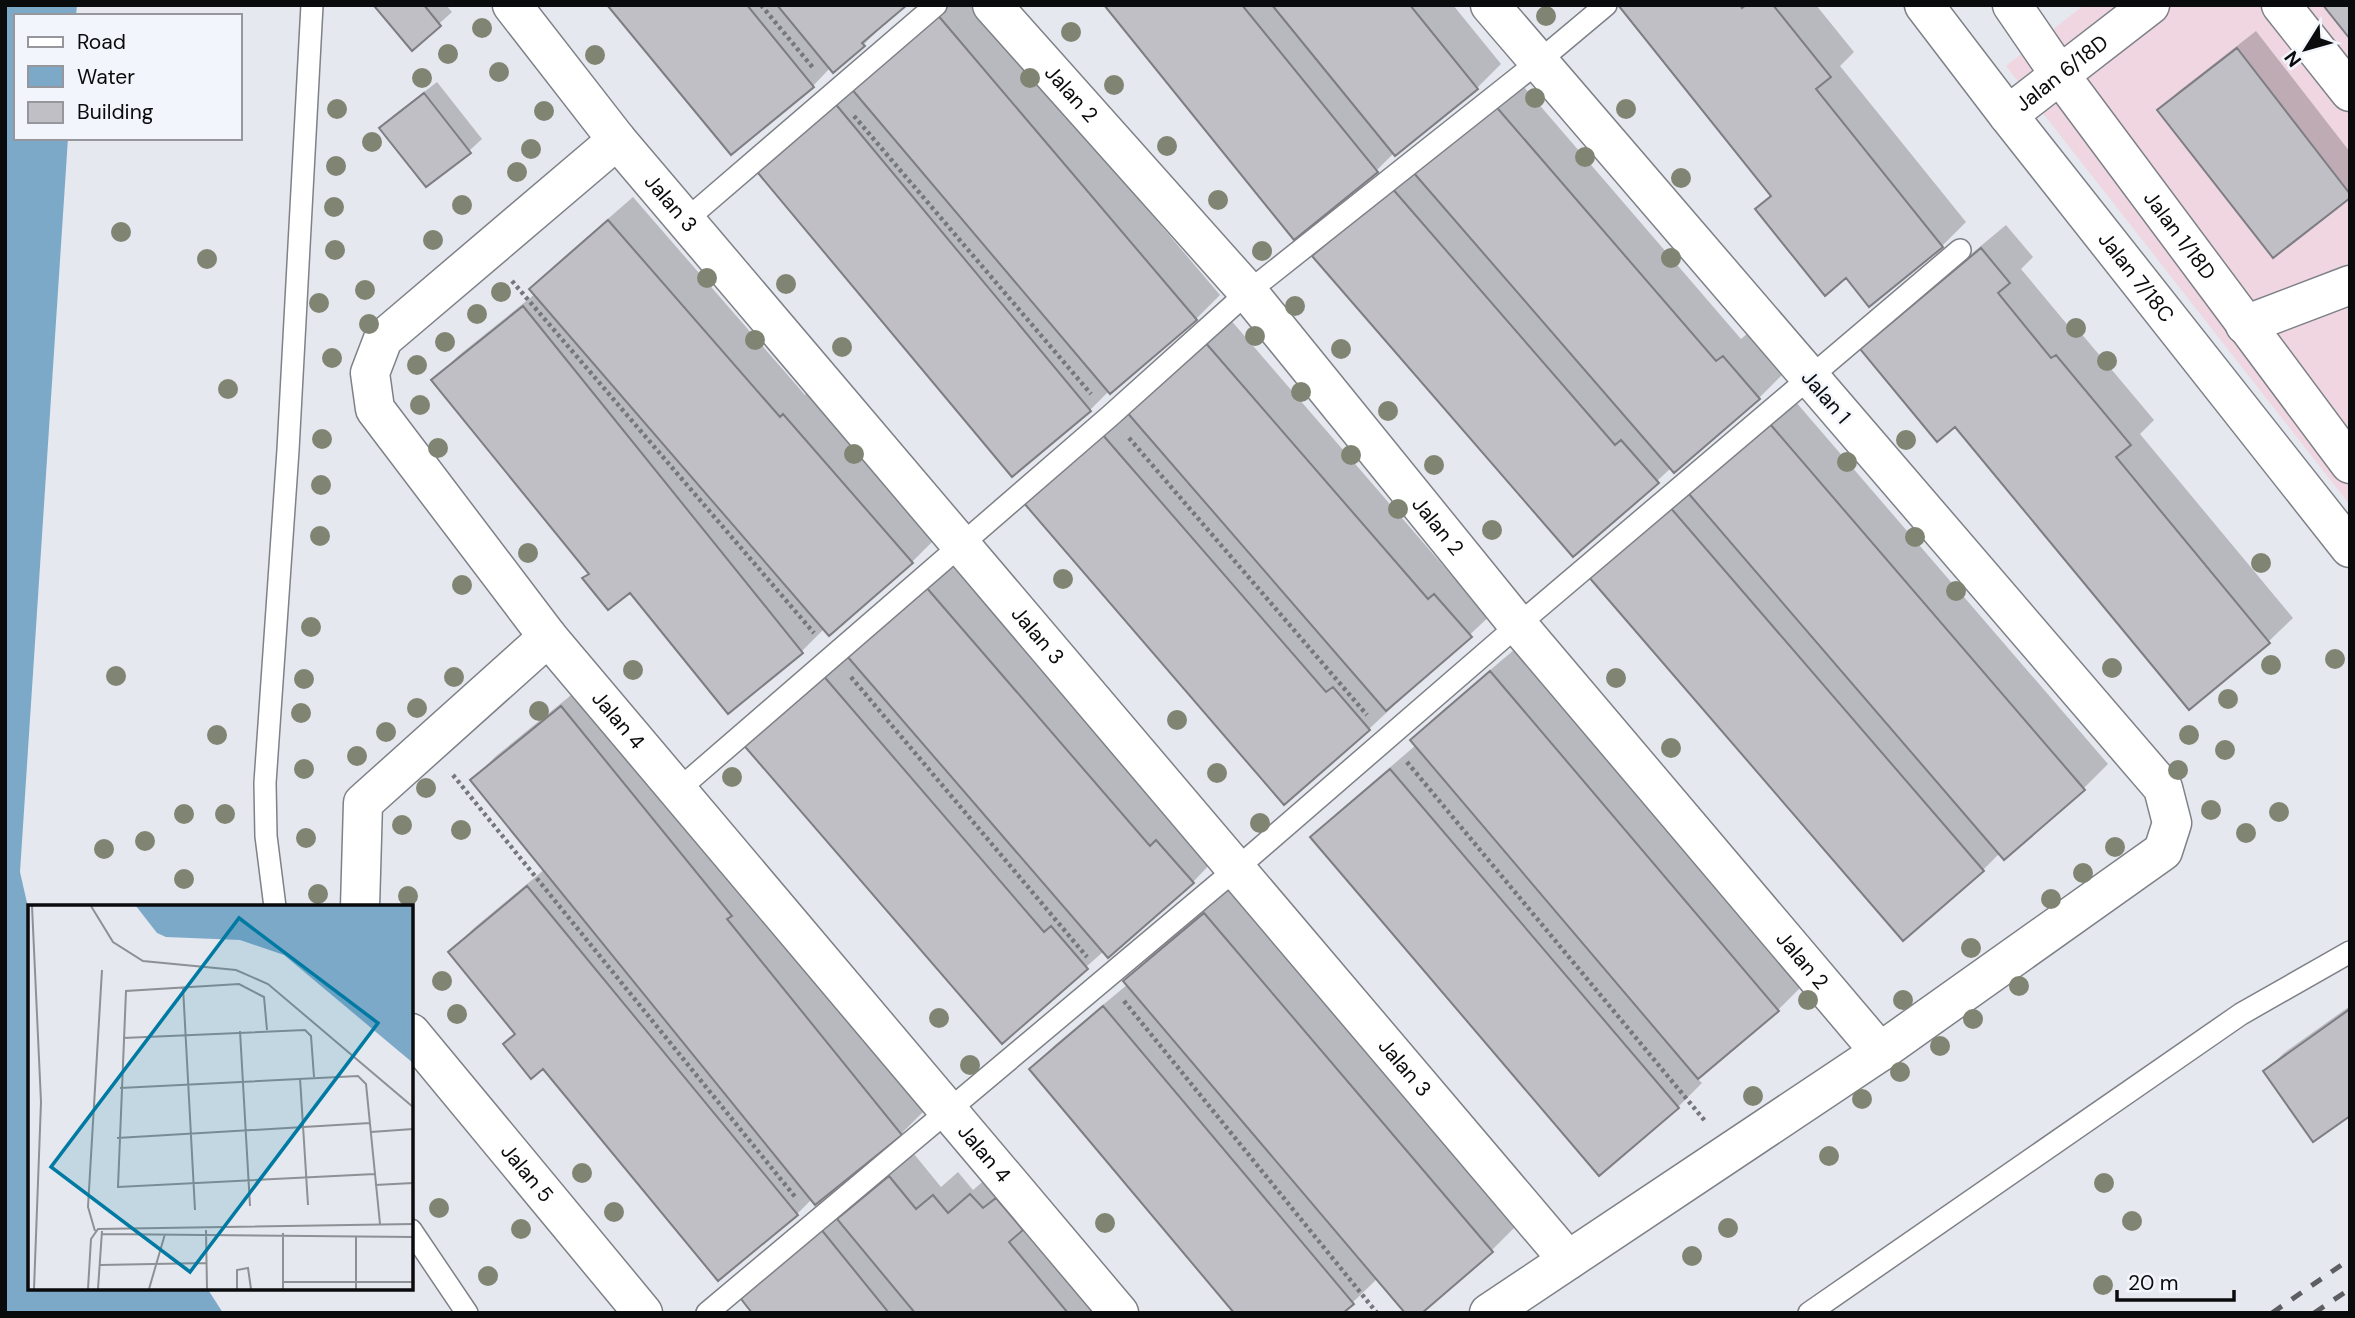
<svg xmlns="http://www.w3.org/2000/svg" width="2355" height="1318" font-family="'DM Sans',sans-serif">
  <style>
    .commercial { fill: #efd6e1 }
    .water { fill: #7da9c9 }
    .shadow { fill: #0003 }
    .building { fill: #c0bfc5; stroke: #7e7d83; stroke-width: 2 }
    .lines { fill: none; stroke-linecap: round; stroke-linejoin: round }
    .service-casing { stroke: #7e8187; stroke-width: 24 }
    .minor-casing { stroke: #7e8187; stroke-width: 41 }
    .tertiary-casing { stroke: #7e8187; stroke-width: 41 }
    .path { stroke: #75777b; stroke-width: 4.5; stroke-dasharray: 3.5 3.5; stroke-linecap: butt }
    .service { stroke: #fff; stroke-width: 21 }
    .minor { stroke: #fff; stroke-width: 38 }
    .tertiary { stroke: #fff; stroke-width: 38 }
    .rail { stroke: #5c5e61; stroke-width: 5; stroke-dasharray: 12 12; stroke-linecap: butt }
    .tree { fill: #808573 }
    .labels { text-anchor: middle; stroke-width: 5; stroke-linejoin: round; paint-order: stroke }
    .street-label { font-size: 21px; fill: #0a0b0d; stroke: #f2f5fb }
    .inset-road { fill: none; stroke: #8d9094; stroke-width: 2 }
    .view { fill: #007aa2; fill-opacity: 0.15; stroke: #007aa2; stroke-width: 3.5 }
    .inset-edge { fill: none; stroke: #0a0b0d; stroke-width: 3.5 }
  </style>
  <rect width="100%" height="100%" fill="#e5e8ee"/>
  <path class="commercial" d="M2084 5H2350V505L2006 66Z"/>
  <path class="water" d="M5 5H77L76 16H16V138H68L20 872 30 916V1288H207L223 1313H5Z"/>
  <path class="shadow" d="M380 5H446L452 12 412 48Z
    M610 5H904L863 45 831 67 813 86Z
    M944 5H974L1220 295 1196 319 1110 390 1090 410 756 167Z
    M1106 5H1453L1501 64 1477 88 1394 153 1376 171Z
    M1621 5H1816L1854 52 1840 66 1966 222 1942 246 1847 276 1758 209 1772 194Z
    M2256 31 2350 152V196L2160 110 2178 92Z
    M1518 80 1741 339 1748 333 1783 374 1759 398 1671 468 1657 481 1314 256 1338 232Z
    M437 82 482 139 469 151 381 128 394 115Z
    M633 197 805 395 808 391 936 538 912 562 825 628 802 651 728 712 630 590 590 573 434 380 458 356 535 294 531 289 555 265Z
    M2006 225 2033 257 2021 269 2076 335 2080 332 2154 420 2140 434 2293 618 2269 641 2190 708 1955 425 1862 349 1886 325Z
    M1229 318 1453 577 1459 571 1494 612 1369 729 1025 502Z
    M1795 401 2108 764 2084 788 2004 857 2000 853 1983 870 1615 552 1694 483 1698 487Z
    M951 565 1175 823 1216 858 1193 882 1104 951 1002 1042 744 742 846 651Z
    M1515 649 1802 986 1778 1010 1697 1078 1702 1083 1678 1107 1599 1174 1313 837 1337 813 1416 745 1412 740 1436 716Z
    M586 683 925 1110 901 1134 812 1199 797 1214 517 1033 450 952 474 928 545 869 472 780 496 756Z
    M1229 890 1515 1227 1491 1251 1378 1278 1352 1303 1031 1069 1055 1045 1128 984 1125 981 1149 957Z
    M2350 1006V1114L2265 1071 2284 1053Z
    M914 1154 941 1187 958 1172 973 1190 995 1171 1111 1313H755L740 1295 845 1206 849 1210Z"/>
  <path class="building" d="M378 5H424L441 26 412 51 375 7Z
    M607 5H747L814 87 731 155Z
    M777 5H907L862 43 865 46 833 73Z
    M1104 5H1242L1378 172 1294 240Z
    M1272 5H1410L1478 89 1395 156Z
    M1618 5H1740L1742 8 1746 5H1773L1831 77 1816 89 1943 247 1869 307 1846 278 1825 296 1755 209 1771 196Z
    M2323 5H2350V39Z
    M936 13 1197 320 1110 394 850 87Z
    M2237 48 2350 194V198L2273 258 2157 110Z
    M424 93 471 153 426 187 379 128Z
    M833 101 1091 411 1012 477 753 167Z
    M1493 103 1716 361 1723 356 1760 399 1674 473 1413 172Z
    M1391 187 1615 445 1621 440 1659 483 1573 557 1312 256Z
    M608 220 780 417 783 414 913 563 829 636 529 289Z
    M1981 248 2010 283 1998 293 2051 358 2056 355 2131 445 2116 457 2270 643 2189 710 1955 427 1937 442 1860 349Z
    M523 306 803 653 728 714 630 593 608 610 582 578 589 574 431 380Z
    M1204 341 1428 599 1434 594 1472 637 1386 711 1125 410Z
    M1770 424 2085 790 2004 860 1689 494Z
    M1102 434 1326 692 1333 687 1370 730 1284 805 1023 502Z
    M1669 506 1984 871 1903 941 1588 576Z
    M926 587 1150 846 1156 840 1194 883 1108 958 847 656Z
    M1490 671 1779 1011 1698 1079 1410 740Z
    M821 673 1044 932 1051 926 1088 969 1002 1044 741 742Z
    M561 706 732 916 727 919 902 1135 815 1205 470 780Z
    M1390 769 1679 1108 1599 1176 1310 837Z
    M527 886 798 1215 718 1281 543 1069 531 1079 503 1044 515 1034 448 952Z
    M1204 913 1493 1252 1422 1313H1405L1123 981Z
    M1103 1006 1354 1304 1343 1313H1234L1029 1069Z
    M2350 1009V1116L2313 1142 2263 1071Z
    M889 1176 916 1209 933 1195 948 1213 970 1194 983 1208 996 1198 1023 1230 1009 1242 1068 1313H915L837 1219Z
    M820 1228 889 1313H752L738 1295Z"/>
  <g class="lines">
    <defs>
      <path id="service" d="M686 220 936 5
        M678 790 1110 416 1248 292 1538 62 1606 5
        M275 907 266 836 265 783 288 450 312 5
        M411 1230 467 1313
        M707 1313 1236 869 1518 625 1960 250
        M1809 1313 2241 1014 2350 952"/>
      <g id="minor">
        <path id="s1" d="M512 5 617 140 1568 1260"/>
        <path id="s2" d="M992 5 1248 292 1518 625 1880 1052"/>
        <path id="s3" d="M2012 5 2060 75 2350 464"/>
        <path d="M2281 5 2350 92"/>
        <path id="s4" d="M2008 115 2150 5"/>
        <path id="s5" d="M617 140 383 339 370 373 375 409 548 637 1119 1313"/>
        <path d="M2245 325 2350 285"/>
        <path d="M360 907 363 803 548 637"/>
        <path id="s6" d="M411 1033 643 1313"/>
        <path d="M1489 1313 1880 1052 2163 851 2172 823 2163 788 1490 5"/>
      </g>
      <g id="tertiary">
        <path id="s7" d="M1924 5 2008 115 2350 548"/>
      </g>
    </defs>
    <use href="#service" class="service-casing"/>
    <use href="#minor" class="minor-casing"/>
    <use href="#tertiary" class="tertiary-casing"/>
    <path class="path" d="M761 5 814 69
      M854 116 1091 394
      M512 281 814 633
      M1129 438 1367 715
      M851 677 1087 957
      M1407 762 1705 1121
      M453 775 796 1198
      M1124 1001 1377 1313"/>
    <use href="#service" class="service"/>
    <use href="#minor" class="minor"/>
    <use href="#tertiary" class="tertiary"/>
    <path class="rail" d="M2272 1313 2350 1259
      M2314 1313 2350 1289"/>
  </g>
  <g class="tree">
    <circle cx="1546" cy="16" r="10"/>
    <circle cx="482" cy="28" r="10"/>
    <circle cx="1071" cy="32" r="10"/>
    <circle cx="448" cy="54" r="10"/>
    <circle cx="595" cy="55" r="10"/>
    <circle cx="499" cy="72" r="10"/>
    <circle cx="422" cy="78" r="10"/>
    <circle cx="1030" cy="78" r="10"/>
    <circle cx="1114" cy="85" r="10"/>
    <circle cx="1535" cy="98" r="10"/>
    <circle cx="337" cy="109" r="10"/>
    <circle cx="1626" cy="109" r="10"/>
    <circle cx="544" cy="111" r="10"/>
    <circle cx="372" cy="142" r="10"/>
    <circle cx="1167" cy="146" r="10"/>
    <circle cx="531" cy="149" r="10"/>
    <circle cx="1585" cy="157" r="10"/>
    <circle cx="336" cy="166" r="10"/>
    <circle cx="517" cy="172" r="10"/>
    <circle cx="1681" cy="178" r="10"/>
    <circle cx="1218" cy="200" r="10"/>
    <circle cx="462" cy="205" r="10"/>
    <circle cx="334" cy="207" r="10"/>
    <circle cx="121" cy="232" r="10"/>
    <circle cx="433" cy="240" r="10"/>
    <circle cx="335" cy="250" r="10"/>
    <circle cx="1262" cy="251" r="10"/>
    <circle cx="1671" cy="258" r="10"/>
    <circle cx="207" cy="259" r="10"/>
    <circle cx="707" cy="278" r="10"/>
    <circle cx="786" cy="284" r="10"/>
    <circle cx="365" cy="290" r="10"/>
    <circle cx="501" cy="292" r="10"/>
    <circle cx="319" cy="303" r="10"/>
    <circle cx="1295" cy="306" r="10"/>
    <circle cx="477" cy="314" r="10"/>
    <circle cx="369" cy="324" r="10"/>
    <circle cx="2076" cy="328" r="10"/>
    <circle cx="1255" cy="336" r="10"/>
    <circle cx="755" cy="340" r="10"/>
    <circle cx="445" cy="342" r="10"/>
    <circle cx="842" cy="347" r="10"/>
    <circle cx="1341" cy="349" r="10"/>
    <circle cx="332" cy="358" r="10"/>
    <circle cx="2107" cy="361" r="10"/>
    <circle cx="417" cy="365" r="10"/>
    <circle cx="228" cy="389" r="10"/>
    <circle cx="1301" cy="392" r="10"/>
    <circle cx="420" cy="405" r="10"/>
    <circle cx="1388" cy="411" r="10"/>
    <circle cx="322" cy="439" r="10"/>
    <circle cx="1906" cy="440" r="10"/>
    <circle cx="438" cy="448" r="10"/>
    <circle cx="854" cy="454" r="10"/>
    <circle cx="1351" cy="455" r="10"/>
    <circle cx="1847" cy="462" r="10"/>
    <circle cx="1434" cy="465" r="10"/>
    <circle cx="321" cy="485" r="10"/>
    <circle cx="1398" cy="509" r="10"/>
    <circle cx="1492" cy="530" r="10"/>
    <circle cx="320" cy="536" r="10"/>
    <circle cx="1915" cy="537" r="10"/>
    <circle cx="528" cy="553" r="10"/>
    <circle cx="2261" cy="563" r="10"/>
    <circle cx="1063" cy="579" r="10"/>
    <circle cx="462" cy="585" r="10"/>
    <circle cx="1956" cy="591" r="10"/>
    <circle cx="311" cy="627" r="10"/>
    <circle cx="2335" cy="659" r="10"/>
    <circle cx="2271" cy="665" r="10"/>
    <circle cx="2112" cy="668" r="10"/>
    <circle cx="633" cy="670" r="10"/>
    <circle cx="116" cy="676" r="10"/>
    <circle cx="454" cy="677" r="10"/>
    <circle cx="1616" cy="678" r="10"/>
    <circle cx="304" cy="679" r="10"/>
    <circle cx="2228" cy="699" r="10"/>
    <circle cx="417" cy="708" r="10"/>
    <circle cx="539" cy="711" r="10"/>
    <circle cx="301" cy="713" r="10"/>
    <circle cx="1177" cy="720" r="10"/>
    <circle cx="386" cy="732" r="10"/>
    <circle cx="217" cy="735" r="10"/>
    <circle cx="2189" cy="735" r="10"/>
    <circle cx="1671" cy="748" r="10"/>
    <circle cx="2225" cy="750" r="10"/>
    <circle cx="357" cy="756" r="10"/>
    <circle cx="304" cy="769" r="10"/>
    <circle cx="2178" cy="770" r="10"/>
    <circle cx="1217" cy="773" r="10"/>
    <circle cx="732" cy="777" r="10"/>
    <circle cx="426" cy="788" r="10"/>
    <circle cx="2211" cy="810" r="10"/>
    <circle cx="2279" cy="812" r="10"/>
    <circle cx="184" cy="814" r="10"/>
    <circle cx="225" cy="814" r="10"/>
    <circle cx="1260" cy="823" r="10"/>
    <circle cx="402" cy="825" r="10"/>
    <circle cx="461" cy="830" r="10"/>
    <circle cx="2246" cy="833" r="10"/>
    <circle cx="306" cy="838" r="10"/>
    <circle cx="145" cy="841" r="10"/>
    <circle cx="2115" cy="847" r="10"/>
    <circle cx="104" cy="849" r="10"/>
    <circle cx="2083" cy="873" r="10"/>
    <circle cx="184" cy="879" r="10"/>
    <circle cx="318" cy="894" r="10"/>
    <circle cx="408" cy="896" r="10"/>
    <circle cx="2051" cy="899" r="10"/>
    <circle cx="1971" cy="948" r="10"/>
    <circle cx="442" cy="981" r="10"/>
    <circle cx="2019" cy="986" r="10"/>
    <circle cx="1808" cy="1000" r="10"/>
    <circle cx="1903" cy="1000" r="10"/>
    <circle cx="457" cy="1014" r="10"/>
    <circle cx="939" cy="1018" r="10"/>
    <circle cx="1973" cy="1019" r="10"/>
    <circle cx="1940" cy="1046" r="10"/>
    <circle cx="970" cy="1065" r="10"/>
    <circle cx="1900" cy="1072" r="10"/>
    <circle cx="1753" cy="1096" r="10"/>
    <circle cx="1862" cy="1099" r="10"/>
    <circle cx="1829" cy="1156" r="10"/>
    <circle cx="582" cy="1173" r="10"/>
    <circle cx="2104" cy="1183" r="10"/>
    <circle cx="439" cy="1208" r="10"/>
    <circle cx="614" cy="1212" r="10"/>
    <circle cx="2132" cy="1221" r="10"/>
    <circle cx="1105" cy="1223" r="10"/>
    <circle cx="1728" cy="1228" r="10"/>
    <circle cx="521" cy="1229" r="10"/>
    <circle cx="1692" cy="1256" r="10"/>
    <circle cx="488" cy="1276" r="10"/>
    <circle cx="2103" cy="1285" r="10"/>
  </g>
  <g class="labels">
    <g class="street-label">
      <text dy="7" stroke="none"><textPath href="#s4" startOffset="68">Jalan 6/18D</textPath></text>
      <text dy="7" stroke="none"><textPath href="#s2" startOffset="119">Jalan 2</textPath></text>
      <text dy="7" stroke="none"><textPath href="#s1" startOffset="254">Jalan 3</textPath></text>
      <text dy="7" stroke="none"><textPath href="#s3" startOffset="285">Jalan 1/18D</textPath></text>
      <text dy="7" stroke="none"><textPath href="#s7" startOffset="345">Jalan 7/18C</textPath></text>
      <text transform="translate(1826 397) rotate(49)" y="7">Jalan 1</text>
      <text dy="7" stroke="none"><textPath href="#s2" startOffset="686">Jalan 2</textPath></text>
      <text dy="7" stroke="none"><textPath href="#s1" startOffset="821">Jalan 3</textPath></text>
      <text dy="7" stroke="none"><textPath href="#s5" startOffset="775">Jalan 4</textPath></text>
      <text dy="7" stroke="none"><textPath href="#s2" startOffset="1253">Jalan 2</textPath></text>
      <text dy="7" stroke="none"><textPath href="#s1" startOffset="1388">Jalan 3</textPath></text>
      <text dy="7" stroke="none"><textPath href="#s5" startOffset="1342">Jalan 4</textPath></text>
      <text dy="7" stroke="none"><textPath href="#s6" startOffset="182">Jalan 5</textPath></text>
    </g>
  </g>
  <g transform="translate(28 905)">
    <rect width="385" height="385" fill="#e5e8ee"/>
    <path d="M108 1H385V158L256 50 212 35 138 32 129 28Z" fill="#7da9c9"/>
    <path class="inset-road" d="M4 1 13 197 6 384M63 1 85 37 115 56 208 65 240 79 385 202M155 82 167 305M0 85V199M239 125 236 92 211 79 98 86 90 282 347 269M212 126 222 301M95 133 277 125 283 131 286 172M272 173 280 300M92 183 330 171 338 179 352 319M343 227 385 224M89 233 342 218M347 280 385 278M178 325 179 384M67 326 60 302 74 65M255 328V384M73 329 385 332M328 332V384M72 360 178 358M255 377H385M60 384 63 334 70 324 385 319M70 384 74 326M121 384 137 329M209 384V365L220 363 223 384"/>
    <path class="view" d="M211 13 350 118 162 367 23 262Z"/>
    <rect width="385" height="385" class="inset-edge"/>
  </g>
  <rect width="2355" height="1318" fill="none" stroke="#0a0b0d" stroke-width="14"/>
  <rect x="14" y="14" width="228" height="126" fill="#f2f5fb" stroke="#95979c" stroke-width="2"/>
  <rect x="28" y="37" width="35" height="10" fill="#ffffff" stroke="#95979c" stroke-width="2"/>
  <text x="77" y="49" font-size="21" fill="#0a0b0d">Road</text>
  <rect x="28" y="66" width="35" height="21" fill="#7da9c9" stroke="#95979c" stroke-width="2"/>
  <text x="77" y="84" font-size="21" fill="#0a0b0d">Water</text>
  <rect x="28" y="102" width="35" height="21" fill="#c0bfc5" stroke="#95979c" stroke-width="2"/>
  <text x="77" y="119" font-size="21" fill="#0a0b0d">Building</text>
  <g transform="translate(2306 49) rotate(233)" stroke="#f2f5fb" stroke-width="5" paint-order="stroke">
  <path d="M0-5L12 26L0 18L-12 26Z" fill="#0a0b0d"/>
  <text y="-10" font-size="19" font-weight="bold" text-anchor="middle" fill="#0a0b0d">N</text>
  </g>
  <path d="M2117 1290v10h117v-10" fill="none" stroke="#0a0b0d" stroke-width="3.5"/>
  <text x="2128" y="1290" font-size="21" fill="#0a0b0d" stroke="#f2f5fb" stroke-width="5" paint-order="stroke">20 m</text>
</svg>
